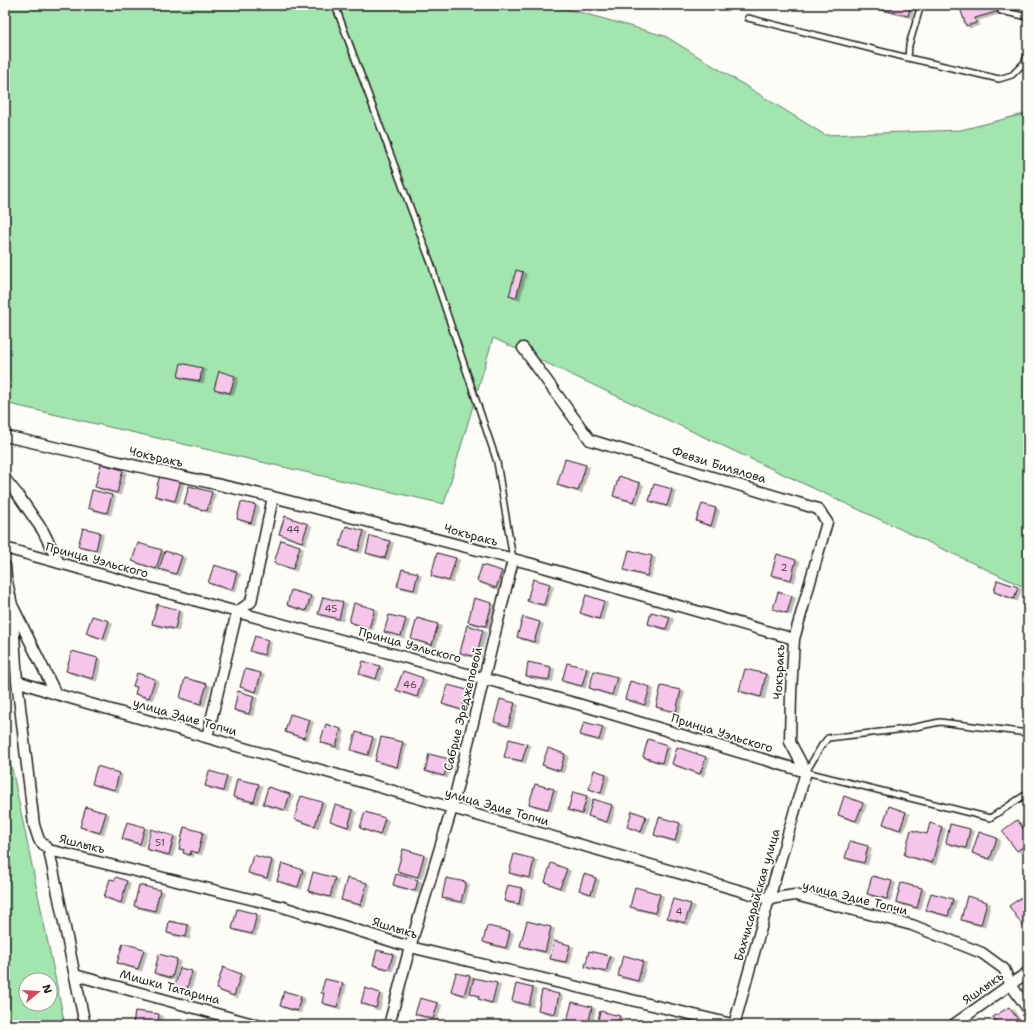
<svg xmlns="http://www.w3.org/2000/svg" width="1033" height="1030" font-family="'Shantell Sans',sans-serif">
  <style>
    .green { fill: #a2e5af; stroke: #5f8066; fill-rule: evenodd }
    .building { fill: #f5c6e9; stroke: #1c1c1c; filter: url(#shadow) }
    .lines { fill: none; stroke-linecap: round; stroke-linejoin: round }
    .lane-casing { stroke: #1c1c1c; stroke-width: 8 }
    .street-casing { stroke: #1c1c1c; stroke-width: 13 }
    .lane { stroke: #fdfcf7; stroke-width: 5 }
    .street { stroke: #fdfcf7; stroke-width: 10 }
    .labels { text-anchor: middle; stroke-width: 3.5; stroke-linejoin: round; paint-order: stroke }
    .number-label { font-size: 10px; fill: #52464f }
    .street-label { font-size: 12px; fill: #1c1c1c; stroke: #fdfcf7 }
  </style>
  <defs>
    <filter id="shadow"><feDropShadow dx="3.5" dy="2" stdDeviation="0" flood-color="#0004"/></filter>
  </defs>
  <rect width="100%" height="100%" fill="#fdfcf7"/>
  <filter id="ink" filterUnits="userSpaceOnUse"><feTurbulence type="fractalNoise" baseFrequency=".025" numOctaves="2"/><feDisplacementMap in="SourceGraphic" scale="8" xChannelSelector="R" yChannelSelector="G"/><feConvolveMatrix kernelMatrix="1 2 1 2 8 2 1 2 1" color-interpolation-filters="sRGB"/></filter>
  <g filter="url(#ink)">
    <path class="green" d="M5 5H548L583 13 665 36 825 135 961 130 1028 113V589L493 338 444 504 5 403Z
      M5 735 65 1025H5ZM26 980H50V1004H26Z"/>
    <path class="building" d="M864 5H911L908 16Z
      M959 5H1020L975 18 976 23 966 26Z
      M516 270 523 272 516 298 509 296Z
      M181 363 202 368 200 381 178 377Z
      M219 371 235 376 230 393 214 389Z
      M565 459 586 465 578 491 557 485Z
      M101 464 123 470 117 493 95 487Z
      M160 474 181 480 175 501 155 496Z
      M619 476 640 483 634 502 613 496Z
      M654 484 672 489 667 506 649 501Z
      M189 486 212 492 207 511 184 504Z
      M92 490 112 495 107 513 88 508Z
      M241 502 256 505 251 523 237 519Z
      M702 504 716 508 711 526 696 521Z
      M285 516 308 524 302 542 279 534Z
      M346 526 364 531 358 551 339 546Z
      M83 528 100 532 96 550 78 546Z
      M370 536 390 541 385 558 366 553Z
      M281 540 300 546 293 569 274 563Z
      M138 543 162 550 156 569 132 561Z
      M629 550 652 556 647 576 624 570Z
      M165 551 182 556 176 574 159 569Z
      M437 553 456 558 449 581 431 576Z
      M777 554 796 560 791 580 771 575Z
      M214 565 237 572 232 590 208 583Z
      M482 565 502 571 496 588 477 581Z
      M402 569 418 573 414 590 397 586Z
      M533 579 550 584 544 605 527 601Z
      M997 580 1018 587 1014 599 994 592Z
      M291 590 311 596 306 611 287 605Z
      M778 592 792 596 787 613 773 609Z
      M586 595 604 601 599 619 580 613Z
      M323 597 343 602 339 619 318 614Z
      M474 598 492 603 486 626 468 622Z
      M354 603 375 609 369 628 349 622Z
      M157 604 179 610 175 629 152 624Z
      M651 612 670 617 666 629 648 624Z
      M389 615 406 619 401 636 384 632Z
      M92 616 109 621 103 639 86 633Z
      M523 617 540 622 534 642 517 637Z
      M417 618 438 624 432 645 411 639Z
      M467 625 483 630 476 657 460 653Z
      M255 636 268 640 264 655 250 651Z
      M72 651 98 658 93 679 66 671Z
      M363 661 380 666 376 679 359 674Z
      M528 662 551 667 549 680 526 676Z
      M567 663 587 668 582 686 562 681Z
      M245 669 261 673 256 692 240 687Z
      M745 669 766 674 761 697 739 691Z
      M403 671 423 678 417 697 396 690Z
      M594 671 617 677 612 695 589 688Z
      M137 673 155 679 149 698 135 694 137 687 133 686Z
      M185 678 207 684 201 704 180 698Z
      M630 681 650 687 645 705 625 699Z
      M448 685 467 690 462 710 442 704Z
      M661 686 681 690 676 712 656 707Z
      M238 691 254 696 249 714 234 710Z
      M500 699 515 703 508 726 494 722Z
      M290 714 310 720 304 738 285 732Z
      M584 722 603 727 599 740 580 735Z
      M326 724 341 729 336 747 320 742Z
      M356 732 373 737 368 755 351 750Z
      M381 737 403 742 397 767 375 761Z
      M509 739 527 744 522 761 504 757Z
      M648 739 667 745 662 763 643 757Z
      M677 747 706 757 700 774 672 764Z
      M548 748 565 754 560 771 542 765Z
      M429 754 449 759 444 776 425 771Z
      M97 766 119 773 115 790 92 784Z
      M594 770 606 774 601 793 589 789Z
      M209 771 227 776 223 791 205 786Z
      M237 779 259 784 254 802 233 797Z
      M535 784 554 789 548 809 529 804Z
      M268 787 290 794 285 810 263 804Z
      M573 792 587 796 582 814 568 810Z
      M301 796 322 802 315 826 294 819Z
      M844 796 863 803 856 821 838 815Z
      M593 799 612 805 607 822 588 816Z
      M335 805 353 810 348 827 330 821Z
      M889 806 906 812 900 830 883 824Z
      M86 807 106 813 100 833 80 827Z
      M632 811 646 816 641 832 627 827Z
      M365 812 385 818 380 835 360 828Z
      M659 817 680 823 675 841 654 835Z
      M1017 820 1028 835V843L1017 851 1002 831Z
      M127 822 145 827 140 844 122 839Z
      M930 823 942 827 932 863 904 855 911 830 927 834Z
      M950 824 970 829 966 848 946 843Z
      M184 827 203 832 198 853 191 851 190 855 183 853 184 850 179 849Z
      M151 829 174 836 169 855 146 849Z
      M979 832 997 838 990 859 972 853Z
      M850 841 868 846 864 863 845 858Z
      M403 849 424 855 418 877 397 871Z
      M514 854 534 859 530 878 509 873Z
      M253 855 272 860 267 878 248 873Z
      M282 863 303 870 298 887 277 881Z
      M551 863 567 869 560 888 545 882Z
      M313 872 335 878 330 897 308 891Z
      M396 874 418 880 415 891 393 885Z
      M584 874 596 878 591 894 579 890Z
      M872 876 892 881 887 899 867 894Z
      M116 877 127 881 121 903 104 897 110 879 115 880Z
      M347 878 367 883 361 905 341 900Z
      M446 878 466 882 461 902 442 898Z
      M901 883 922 888 917 908 896 902Z
      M139 885 160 890 155 911 134 906Z
      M508 885 522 888 519 904 504 901Z
      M635 887 660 894 655 913 630 907Z
      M931 893 953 899 948 916 926 910Z
      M1028 893V923L1023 926 1009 906Z
      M967 896 987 902 981 925 961 920Z
      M673 899 691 904 685 923 667 918Z
      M237 909 257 914 252 934 232 929Z
      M169 921 188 925 186 937 167 933Z
      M527 921 551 927 545 952 520 946Z
      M487 926 510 931 506 948 483 942Z
      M554 941 570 945 566 962 550 959Z
      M123 943 144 949 138 969 117 963Z
      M377 950 393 954 389 969 373 965Z
      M589 951 610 956 606 972 585 967Z
      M159 954 177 959 172 978 154 973Z
      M623 955 643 961 638 981 618 976Z
      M223 967 241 974 234 996 216 989Z
      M180 968 192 971 186 992 174 989Z
      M456 973 470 976 464 995 451 991Z
      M474 978 497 983 492 1003 478 999 479 996 470 993Z
      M325 979 343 983 337 1007 322 1003 324 993H321Z
      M516 984 533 988 529 1005 512 1001Z
      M365 988 380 993 376 1008 361 1003Z
      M542 990 559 994 555 1014 538 1010Z
      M284 991 301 996 297 1011 280 1006Z
      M420 998 438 1003 433 1019 415 1014Z
      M572 1002 592 1007 588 1025H583L567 1021Z
      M1009 1007 1021 1024 1019 1025H999L993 1017Z
      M135 1011 159 1014 158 1025H133Z
      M600 1011 620 1016 617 1025H597Z"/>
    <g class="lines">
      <defs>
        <path id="lane" d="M335 5 432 266 436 281 497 462 513 559
          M921 5 909 45 908 58 935 64 999 79 1012 75 1024 63 1028 54
          M1001 11 1028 17
          M748 18 908 58
          M1028 733 940 722 906 729 828 738 822 745 806 772 990 818 1028 793"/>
        <path id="street" d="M523 348 590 440 818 509 827 522 794 639
          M5 436 273 497 536 565 794 639 791 694 790 742 806 772
          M5 479 18 495 43 531 59 563
          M5 548 237 612 578 704 806 772
          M5 566 6 577 12 605 17 681 34 825 39 840 49 850 85 1025
          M12 605 56 694 769 899 795 895 912 925 982 953 1004 969 1011 985 1028 1009
          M17 681 56 694
          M207 737 237 612 251 602 273 497
          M49 850 283 907 410 947 736 1025
          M75 975 257 1025
          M389 1025 410 947 452 808 513 560
          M734 1025 769 899 806 772
          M953 1025 1028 972"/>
      </defs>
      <use href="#lane" class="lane-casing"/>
      <use href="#street" class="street-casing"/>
      <use href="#lane" class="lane"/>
      <use href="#street" class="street"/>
    </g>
  </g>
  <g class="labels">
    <g class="number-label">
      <text x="293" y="533">44</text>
      <text x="784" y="571">2</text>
      <text x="331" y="612">45</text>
      <text x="410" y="688">46</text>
      <text x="160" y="846">51</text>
      <text x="679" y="915">4</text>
    </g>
    <g class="street-label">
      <text transform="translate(156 457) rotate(13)" y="4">Чокъракъ</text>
      <text transform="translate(719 465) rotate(17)" y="4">Февзи Билялова</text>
      <text transform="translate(471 535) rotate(15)" y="4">Чокъракъ</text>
      <text transform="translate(97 560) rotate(15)" y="4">Принца Уэльского</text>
      <text transform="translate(410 645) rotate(15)" y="4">Принца Уэльского</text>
      <text transform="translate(779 672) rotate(-87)" y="4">Чокъракъ</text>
      <text transform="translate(463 709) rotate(-76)" y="4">Сабрие Эреджеповой</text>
      <text transform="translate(185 717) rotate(16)" y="4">улица Эдие Топчи</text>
      <text transform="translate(722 733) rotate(17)" y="4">Принца Уэльского</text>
      <text transform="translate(497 807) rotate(16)" y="4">улица Эдие Топчи</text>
      <text transform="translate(82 844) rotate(14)" y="4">Яшлыкъ</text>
      <text transform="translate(757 895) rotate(-74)" y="4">Бахчисарайская улица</text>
      <text transform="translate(855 898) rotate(14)" y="4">улица Эдие Топчи</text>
      <text transform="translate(395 928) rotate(17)" y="4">Яшлыкъ</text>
      <text transform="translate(170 987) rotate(15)" y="4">Мишки Татарина</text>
      <text transform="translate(983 988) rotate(-35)" y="4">Яшлыкъ</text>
    </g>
  </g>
  <rect width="1033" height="1030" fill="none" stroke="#fdfcf7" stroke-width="20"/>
  <rect x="10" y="10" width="1013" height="1010" fill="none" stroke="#1c1c1c" stroke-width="1.5" filter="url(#ink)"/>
  <g transform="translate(38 992) rotate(72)"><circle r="19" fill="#fdfcf7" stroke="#a3a29f"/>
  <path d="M0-3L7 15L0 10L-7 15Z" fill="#d1495b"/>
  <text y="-6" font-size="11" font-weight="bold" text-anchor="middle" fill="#1c1c1c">N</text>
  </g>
</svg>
